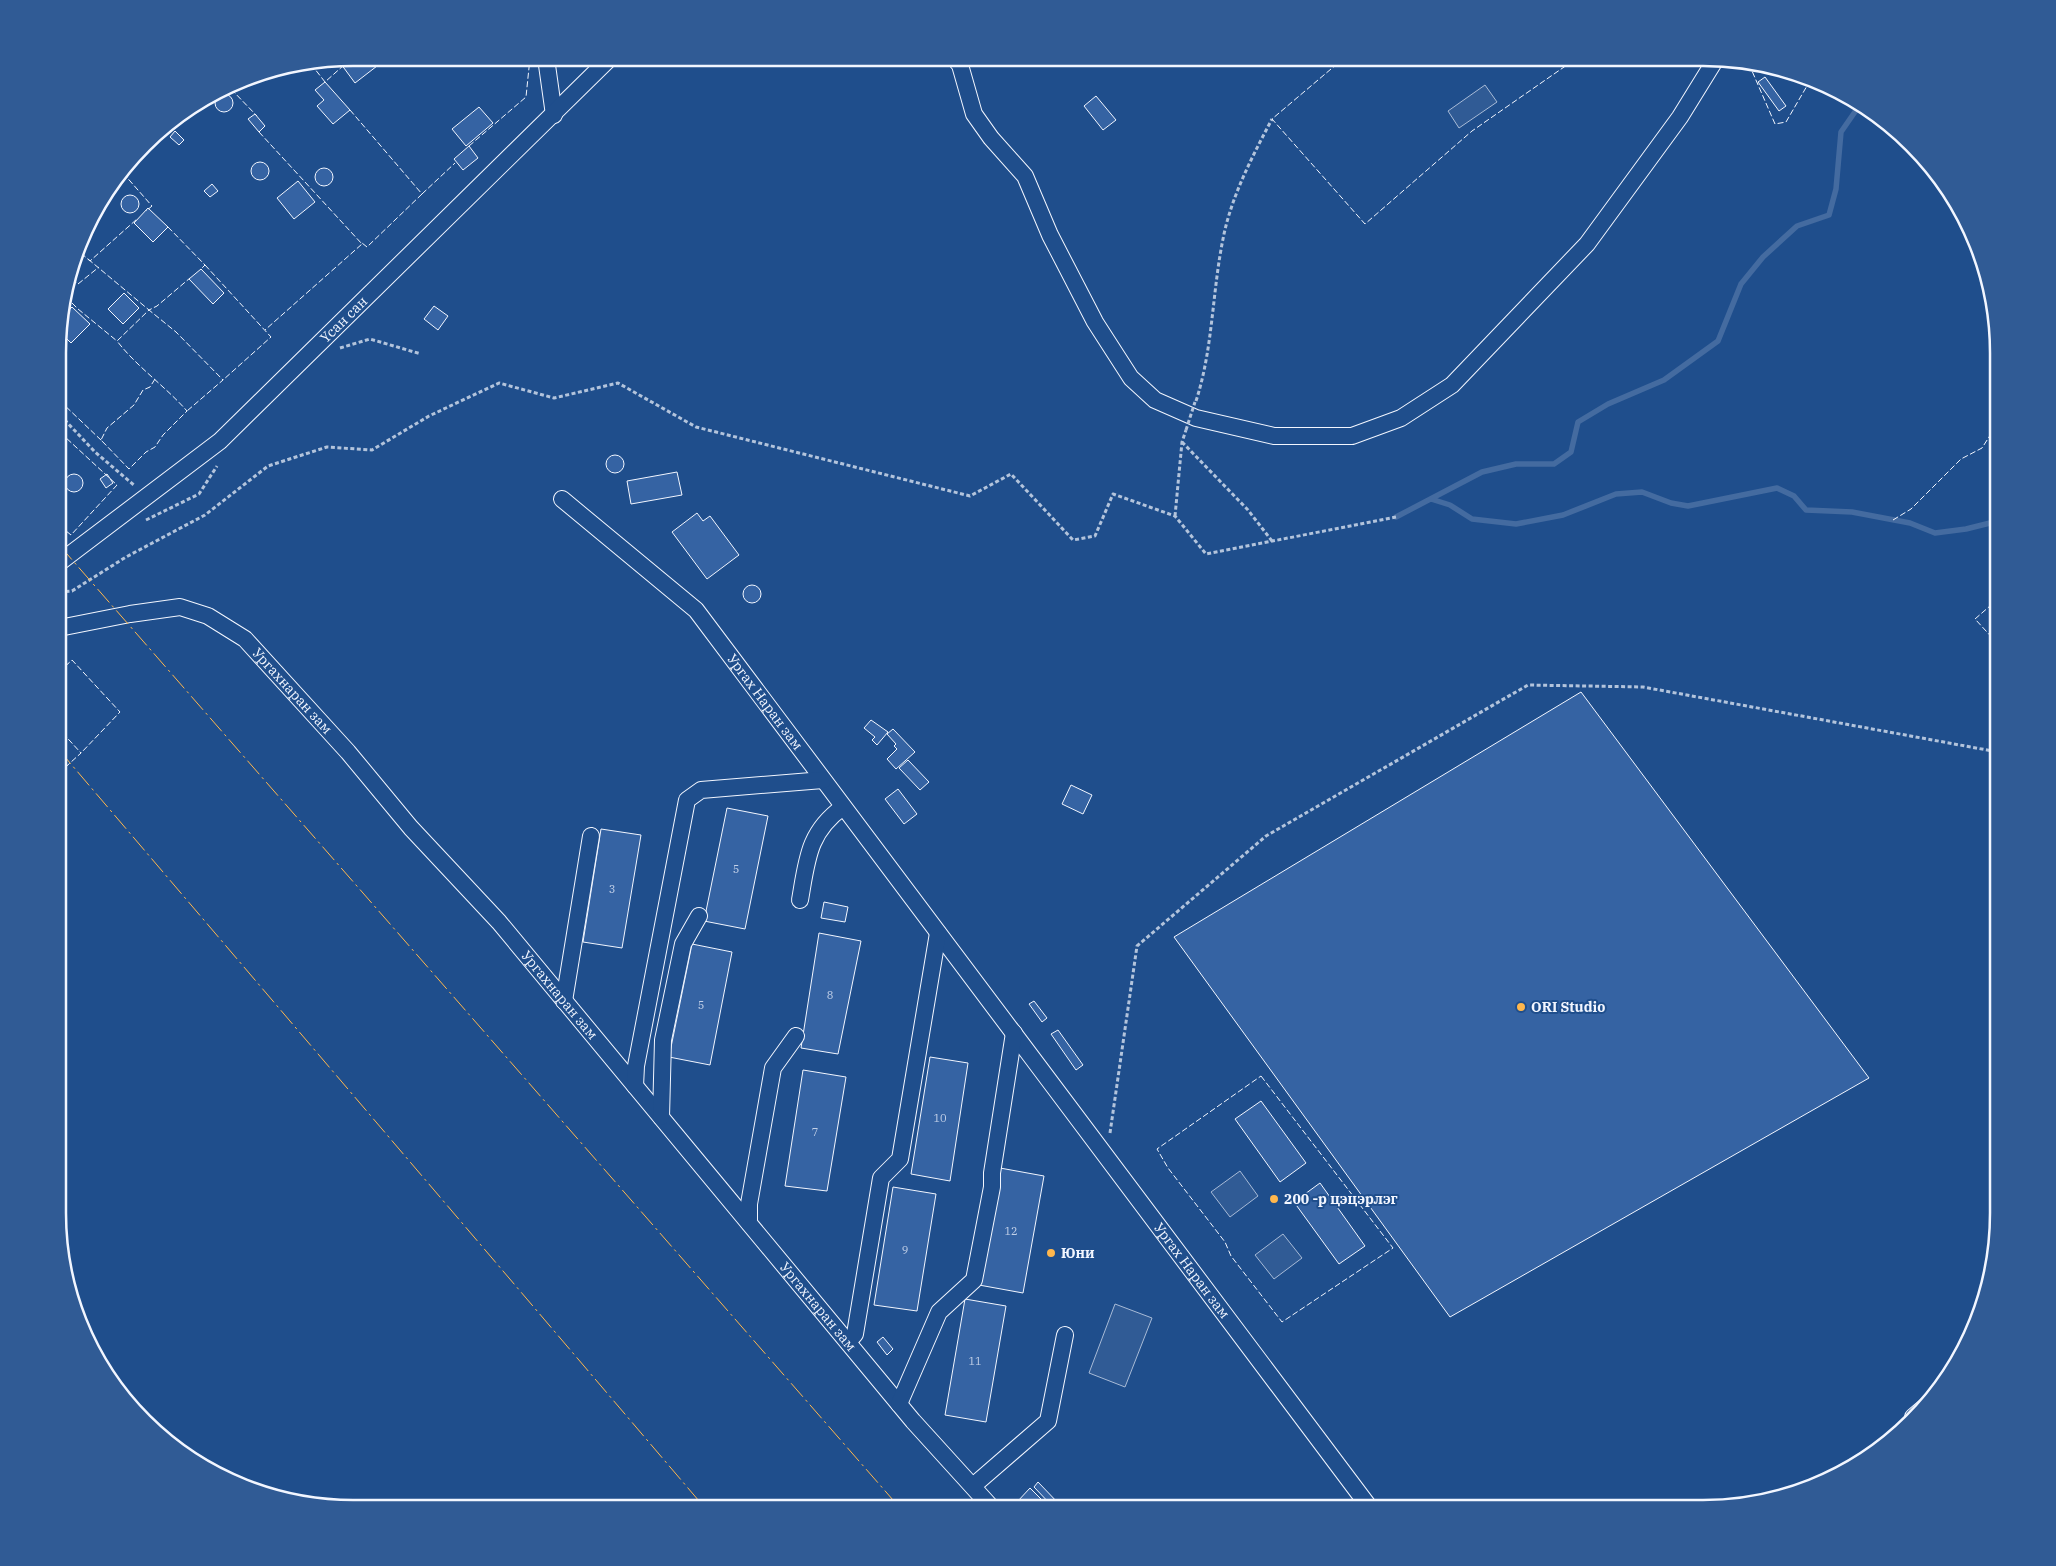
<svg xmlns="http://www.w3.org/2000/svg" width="2056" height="1566" font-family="'IBM Plex Serif',serif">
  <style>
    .built { fill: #305b95; stroke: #a8bbd7 }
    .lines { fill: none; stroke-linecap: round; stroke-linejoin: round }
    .stream { stroke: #446ba0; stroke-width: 5.5 }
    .building { fill: #3563a3; stroke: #f2f6ff }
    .minor-casing { stroke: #f2f6ff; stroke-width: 18 }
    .path { stroke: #b3c4dc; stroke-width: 3; stroke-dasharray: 4 2.5; stroke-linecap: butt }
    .minor { stroke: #1f4e8c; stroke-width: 16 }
    .path-bridge { stroke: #b3c4dc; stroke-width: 3; stroke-dasharray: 4 2.5; stroke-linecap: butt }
    .fence { stroke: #f2f6ff; stroke-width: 1; stroke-dasharray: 6 2.5; stroke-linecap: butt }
    .power { stroke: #ffb74d; stroke-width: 1; stroke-dasharray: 18 4 2.5 4; stroke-linecap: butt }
    .poi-dot { fill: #ffb74d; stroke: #1f4e8c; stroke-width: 2 }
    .labels { text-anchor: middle; stroke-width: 4; stroke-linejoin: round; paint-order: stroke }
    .number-label { font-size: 11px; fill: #c3d1e8 }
    .street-label { font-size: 14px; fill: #f2f6ff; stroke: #1f4e8c }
    .poi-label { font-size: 14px; font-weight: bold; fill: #f2f6ff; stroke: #1f4e8c; text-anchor: start }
    .rim { fill: none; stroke: #f2f6ff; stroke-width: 2.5 }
  </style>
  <rect width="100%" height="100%" fill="#1f4e8c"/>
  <path class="built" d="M1485 85 1497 102 1459 128 1448 111Z
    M1240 1171 1258 1196 1230 1217 1211 1192Z
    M1283 1234 1302 1258 1274 1279 1255 1255Z
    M1115 1304 1152 1318 1125 1387 1089 1373Z"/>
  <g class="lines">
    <path class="stream" d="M1431 499 1450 505 1472 519 1516 524 1563 515 1616 494 1642 492 1671 503 1688 506 1777 488 1794 496 1806 510 1852 512 1910 523 1935 533 1966 529 1998 521
      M1396 517 1482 472 1516 464H1554L1571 452 1578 422 1608 404 1664 380 1718 341 1741 284 1763 257 1797 226 1829 215 1836 189 1841 132 1859 106"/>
  </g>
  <path class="building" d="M349 58H370L377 66 355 83 341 64Z
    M1487 58H1504L1501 62 1495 64 1489 62Z
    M1765 77 1786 106 1779 111 1758 82Z
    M325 82 350 110 333 124 317 106 324 100 315 90Z
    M215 103a9 9 0 1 1 18 0a9 9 0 1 1-18 0Z
    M1096 96 1116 120 1103 130 1084 106Z
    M479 107 493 123 466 146 452 129Z
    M255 114 265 126 259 132 248 119Z
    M175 131 184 140 179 145 170 137Z
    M469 146 478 158 463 170 454 159Z
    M251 171a9 9 0 1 1 18 0a9 9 0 1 1-18 0Z
    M315 177a9 9 0 1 1 18 0a9 9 0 1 1-18 0Z
    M298 181 315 202 294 219 277 198Z
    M212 184 218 191 210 197 204 191Z
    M121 204a9 9 0 1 1 18 0a9 9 0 1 1-18 0Z
    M148 208 168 227 153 242 134 223Z
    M201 269 224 293 213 304 189 279Z
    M124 293 139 308 123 324 108 309Z
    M434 306 448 316 438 330 424 319Z
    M72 307 90 324 71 343 60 332V319Z
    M606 464a9 9 0 1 1 18 0a9 9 0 1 1-18 0Z
    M677 472 682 495 631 504 627 481Z
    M65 483a9 9 0 1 1 18 0a9 9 0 1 1-18 0Z
    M107 474 113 483 106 488 100 479Z
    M697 513 703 521 710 516 739 555 707 579 672 532Z
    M743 594a9 9 0 1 1 18 0a9 9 0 1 1-18 0Z
    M1581 692 1869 1078 1450 1317 1174 937Z
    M871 720 888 732 877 745 872 740 875 737 864 728Z
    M893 729 915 752 896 769 887 759 897 749 894 746 896 744 887 734Z
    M908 760 929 782 920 790 899 768Z
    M1071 785 1092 795 1083 814 1062 804Z
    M898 789 917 814 904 824 885 799Z
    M727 808 768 816 745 929 704 921Z
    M601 829 641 835 622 948 583 942Z
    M824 902 848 907 845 922 821 918Z
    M819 933 861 941 838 1054 801 1048Z
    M692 944 732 952 710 1065 669 1057Z
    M1034 1001 1047 1018 1042 1022 1029 1004Z
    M1058 1030 1083 1065 1076 1070 1051 1034Z
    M930 1057 968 1063 950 1181 911 1174Z
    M803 1070 846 1077 827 1191 785 1186Z
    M1261 1101 1306 1163 1280 1182 1235 1119Z
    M1000 1168 1044 1176 1023 1293 979 1285Z
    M1320 1183 1365 1246 1339 1264 1294 1202Z
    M893 1187 936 1194 917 1311 874 1305Z
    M965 1299 1006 1306 986 1422 945 1415Z
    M883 1337 893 1349 887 1355 877 1342Z
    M1038 1482 1061 1506 1059 1508H1054L1034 1487Z
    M1030 1488 1043 1501 1036 1508H1023L1017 1502Z"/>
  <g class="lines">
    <defs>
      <g id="minor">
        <path d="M546 58 554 115"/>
        <path d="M954 58 960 65 974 114 991 138 1025 176 1050 235 1095 322 1131 378 1155 400 1196 418 1274 436H1352L1401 418 1452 385 1587 244 1680 117 1714 62V58"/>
        <path id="s1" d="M562 499 696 610 1370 1508"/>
        <path id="s2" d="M60 562 220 441 610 58"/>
        <path id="s3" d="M59 628 130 614 180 607 208 616 245 639 348 752 411 828 499 922 913 1421 992 1508"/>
        <path d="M800 900C807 860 808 832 843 807"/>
        <path d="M564 1001 591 836"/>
        <path d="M635 1086 636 1066 687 800 701 790 823 780"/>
        <path d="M661 1117 663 1040 683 944 699 916"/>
        <path d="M749 1223V1204L773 1068 796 1036"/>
        <path d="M848 1342 855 1334 881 1178 900 1159 938 933"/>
        <path d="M899 1404 939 1312 974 1280 992 1187V1173L1014 1033"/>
        <path d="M1913 1417 1927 1405"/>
        <path d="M973 1486 1048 1421 1065 1335"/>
      </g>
    </defs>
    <use href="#minor" class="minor-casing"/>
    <path class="path" d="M340 348 370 339 421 354
      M1196 401C1213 349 1212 293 1223 239 1231 197 1252 157 1272 119
      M60 415 95 452 135 486
      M1182 442 1248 510 1272 541
      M1175 516 1182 442 1186 430
      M146 520 199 494 217 466
      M59 592 72 591 126 557 205 515 268 466 327 447 372 450 429 416 499 383 554 398 618 383 696 427 970 496 1011 474 1073 540 1095 536 1113 494 1175 516 1206 554 1396 517
      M1110 1133 1137 946 1266 836 1528 685 1643 687 1998 752"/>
    <use href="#minor" class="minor"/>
    <path class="path-bridge" d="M1186 430 1195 402"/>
    <path class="fence" d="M1344 58 1272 119 1365 224 1472 131 1577 58
      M311 64 325 82 344 65
      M1749 64 1775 124 1786 122 1811 79
      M231 89 257 116
      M350 110 422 194 367 247 362 243
      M259 132 362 244 265 330
      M469 146 526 97 530 58
      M123 173 152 206 146 211
      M422 194 455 163
      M168 227 205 265 200 270
      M81 253 90 261 137 219
      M88 259 149 310 157 306 190 278
      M205 265 271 337 223 380
      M72 278 78 284 99 267
      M66 297 78 309 117 341
      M155 379 150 387 143 390 134 405 107 428 101 440 129 469 146 452 155 447 163 435 187 411C165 386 137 367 117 341L149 310 176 332 223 380 187 411
      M60 401 102 441
      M60 441 64 436 67 439 60 432
      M1893 520 1911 509 1961 459 1982 448 1998 423
      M60 526 71 535 117 485 64 436
      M1998 644 1975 619 1998 599
      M59 672 72 660 120 712 81 753
      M59 773 81 753 59 729
      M1261 1076 1393 1248 1282 1322 1231 1256 1225 1242 1168 1168 1157 1149Z"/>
    <path class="power" d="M60 546 900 1508
      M59 750 705 1508
      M87 1341 160 1436"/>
  </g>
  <g class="poi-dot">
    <circle cx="1521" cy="1007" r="5"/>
    <circle cx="1274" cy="1199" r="5"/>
    <circle cx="1051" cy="1253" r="5"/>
  </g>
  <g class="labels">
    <g class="number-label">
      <text x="736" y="873">5</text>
      <text x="612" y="893">3</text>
      <text x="830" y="999">8</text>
      <text x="701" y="1009">5</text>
      <text x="940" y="1122">10</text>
      <text x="815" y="1136">7</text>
      <text x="1011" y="1235">12</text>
      <text x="905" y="1254">9</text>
      <text x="975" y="1365">11</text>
    </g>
    <g class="street-label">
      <text dy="5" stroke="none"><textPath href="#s2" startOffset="374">Үсан сан</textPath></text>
      <text dy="5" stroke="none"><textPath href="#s3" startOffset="266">Ургахнаран зам</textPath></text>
      <text dy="5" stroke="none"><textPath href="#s1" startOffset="289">Ургах Наран зам</textPath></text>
      <text dy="5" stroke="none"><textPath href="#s3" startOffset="671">Ургахнаран зам</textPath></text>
      <text dy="5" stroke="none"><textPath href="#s1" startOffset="1000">Ургах Наран зам</textPath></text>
      <text dy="5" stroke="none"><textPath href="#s3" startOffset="1076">Ургахнаран зам</textPath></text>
    </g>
    <g class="poi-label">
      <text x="1531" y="1012">ORI Studio</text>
      <text x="1284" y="1204">200 -р цэцэрлэг</text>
      <text x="1061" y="1258">Юни</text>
    </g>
  </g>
  <path d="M0 0H2056V1566H0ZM353 66H1703A287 287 0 0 1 1990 353V1213A287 287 0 0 1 1703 1500H353A287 287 0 0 1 66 1213V353A287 287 0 0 1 353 66Z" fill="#305b95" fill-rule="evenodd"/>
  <path class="rim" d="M353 66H1703A287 287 0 0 1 1990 353V1213A287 287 0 0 1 1703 1500H353A287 287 0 0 1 66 1213V353A287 287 0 0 1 353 66Z"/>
</svg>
